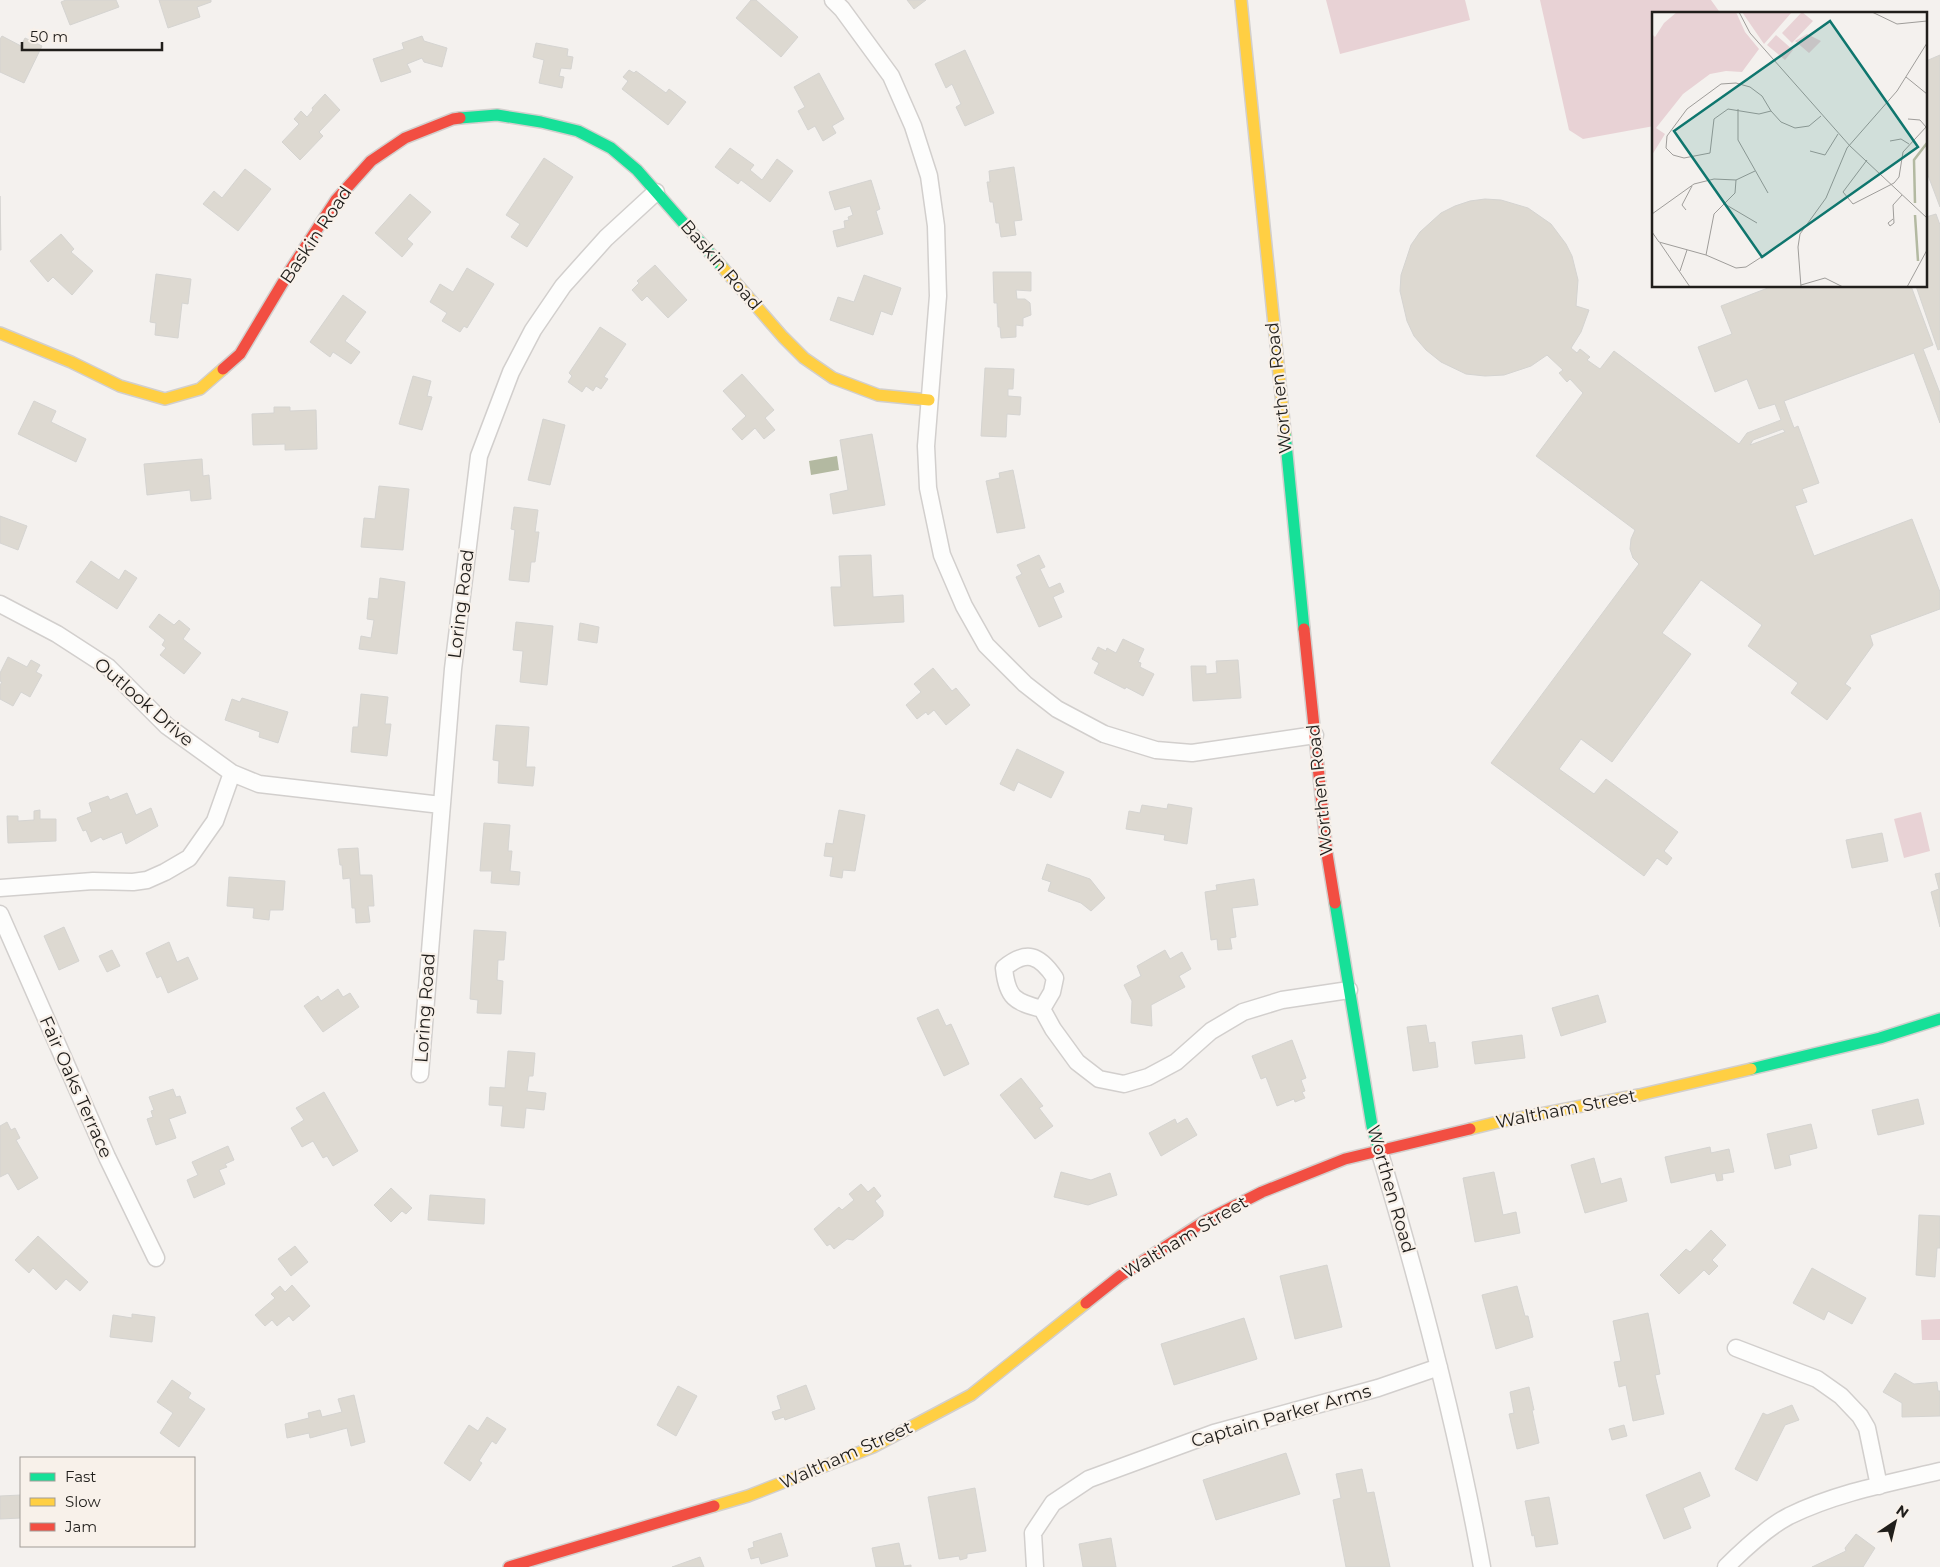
<svg xmlns="http://www.w3.org/2000/svg" width="1940" height="1567" font-family="Montserrat,sans-serif">
  <style>
    .green { fill: #e8d2d5 }
    .water { fill: #b3b9a1 }
    .building { fill: #ddd9d1; stroke: #d5d4d1; fill-rule: evenodd }
    .lines { fill: none; stroke-linecap: round; stroke-linejoin: round }
    .street-casing { stroke: #d2cfcd; stroke-width: 19 }
    .fast-casing { stroke: #d2cfcd; stroke-width: 14 }
    .slow-casing { stroke: #d2cfcd; stroke-width: 14 }
    .jam-casing { stroke: #d2cfcd; stroke-width: 14 }
    .street { stroke: #fdfdfc; stroke-width: 16 }
    .fast { stroke: #16e098; stroke-width: 11 }
    .slow { stroke: #ffcf43; stroke-width: 11 }
    .jam { stroke: #f24e42; stroke-width: 11 }
    .labels { text-anchor: middle; stroke-width: 4.5; stroke-linejoin: round; paint-order: stroke }
    .street-label { font-size: 18px; fill: #201e1b; stroke: #f8f1ea }
    .inset-river { fill: none; stroke: #b3b9a1; stroke-width: 2.5 }
    .inset-road { fill: none; stroke: #9f9d9a; stroke-width: 1 }
    .view { fill: #0f766e; fill-opacity: 0.15; stroke: #0f766e; stroke-width: 2.5 }
    .inset-edge { fill: none; stroke: #201e1b; stroke-width: 2.5 }
  </style>
  <rect width="100%" height="100%" fill="#f4f1ee"/>
  <path class="green" d="M1326 0H1465L1470 20 1340 54Z
    M1540 0H1711L1721 14H1654V126L1583 139 1569 130Z
    M1921 812 1930 851 1904 858 1894 819Z
    M1940 1319V1340H1922L1921 1320Z"/>
  <path class="water" d="M837 456 839 470 811 475 809 461Z"/>
  <path class="building" d="M66 0H116L119 7 70 25 61 2Z
    M159 0H211V2L197 7 200 17 168 28Z
    M751 0H756L798 37 781 57 736 18Z
    M907 0H926L914 9Z
    M2 36 21 46 25 38 42 46 24 83 0 72V39Z
    M422 36 424 41 447 48 442 67 424 62 422 58 407 64 411 72 381 82 373 59 404 49 402 43Z
    M536 43 568 49 567 56 573 57 571 69 561 68 559 76 564 77 562 88 539 83 544 60 533 57Z
    M965 50 994 113 965 126 956 107 961 104 952 84 946 88 935 64Z
    M1940 55V207L1926 170V61Z
    M629 70 634 73 636 71 666 93 669 89 686 102 668 125 622 89 628 81 623 77Z
    M819 73 844 119 832 126 836 133 823 141 815 126 808 130 798 111 805 107 794 87Z
    M325 94 340 110 319 132 323 136 300 160 282 142 299 124 294 119 301 111 307 117 313 110 312 108Z
    M730 148 754 165 750 170 762 180 777 159 793 171 770 202 741 180 738 184 715 167Z
    M544 158 573 177 527 247 511 237 520 224 506 215Z
    M1014 167 1022 220 1014 221 1016 235 1001 237 999 223H996L993 202H990L987 182H990L989 171Z
    M245 169 271 189 238 231 203 204 214 191 222 198Z
    M871 180 880 209 876 211 883 234 837 247 833 231 845 228 844 221 849 220 848 217 853 215 850 206 835 210 829 192Z
    M410 194 431 212 407 239 413 244 402 257 375 233Z
    M0 196 1 250H0Z
    M1485 199 1501 200 1528 208 1551 224 1566 244 1572 256 1578 280 1576 306 1589 310 1581 332 1571 348 1577 353 1580 349 1590 357 1587 360 1600 369 1614 351 1739 444 1747 433 1781 420 1775 404 1759 409 1747 379 1715 392 1698 347 1732 334 1721 306 1773 286H1911L1933 345 1923 349 1940 393V423L1914 353 1784 401 1794 428 1798 426 1819 483 1802 489 1807 502 1795 506 1814 556 1912 519 1940 592V609L1870 635 1873 645 1845 684 1851 688 1827 720 1791 693 1798 683 1748 646 1762 625 1701 580 1662 633 1691 654 1612 762 1581 739 1559 769 1594 794 1606 779 1678 832 1664 851 1672 858 1667 865 1657 858 1644 876 1491 763 1639 564 1633 558 1630 549 1631 539 1635 530 1536 456 1583 393 1570 379 1567 382 1559 373 1563 370 1547 355 1531 366 1504 375 1485 376 1466 374 1441 362 1426 350 1414 336 1407 321 1400 291 1401 275 1411 245 1420 232 1441 213 1455 206 1470 201ZM1783 429 1785 432 1750 445 1753 440Z
    M1936 214 1940 225V349L1938 350 1916 286H1926V217Z
    M61 234 74 249 71 252 93 271 72 295 53 277 48 282 30 261Z
    M655 265 687 300 668 318 647 296 642 301 632 290 639 283 637 281Z
    M467 268 494 284 467 328 464 326 460 332 442 321 447 313 430 302 440 284 453 292Z
    M993 272H1031V291L1016 290 1017 299H1025L1030 303 1031 315 1023 318V326L1016 325V337L1001 338 1000 327H998L997 303H994Z
    M156 274 191 279 188 304 182 303 178 338 155 335 156 323 150 322Z
    M864 275 901 288 892 315 881 311 873 335 830 320 838 297 854 302Z
    M343 295 366 312 345 341 360 352 351 364 333 352 330 357 310 342Z
    M600 327 626 344 604 377 608 379 601 389 596 386 593 391 586 386 582 392 568 382 572 376 569 373Z
    M985 368 1014 369 1013 389H1008V396L1021 397 1020 415 1007 414 1006 437 981 436Z
    M742 374 774 410 765 418 775 430 764 439 755 428 742 440 732 429 746 416 723 391Z
    M413 376 431 381 427 396 432 397 422 430 399 424Z
    M34 401 56 411 51 422 86 439 76 462 18 434Z
    M274 407H290V411L316 410 317 449 285 450V444L253 445 252 414 274 413Z
    M543 419 565 425 550 485 528 480Z
    M872 434 885 505 833 514 830 494 848 490 840 440Z
    M202 459 203 476 209 475 211 499 191 501 190 490 147 495 144 464Z
    M1013 470 1025 528 997 533 986 481 1000 478 999 473Z
    M379 486 409 489 403 550 361 547 364 518 375 519Z
    M514 507 538 510 535 532H539L535 562H531L529 582 509 580 515 530 511 529Z
    M0 516 27 526 18 550 0 543Z
    M871 555 873 597 903 595 904 622 834 626 831 587H841L839 556Z
    M1039 555 1045 567 1040 569 1049 588 1060 583 1064 592 1053 597 1062 617 1039 627 1016 577 1022 574 1017 565Z
    M91 561 119 580 125 570 137 578 117 609 76 582Z
    M380 578 405 582 397 654 359 649 361 636 371 638 374 620 367 619 369 598 378 599Z
    M159 614 174 625 179 620 190 629 183 639 201 653 184 674 160 655 166 648 162 645 165 640 149 627Z
    M516 622 553 626 547 685 520 682 523 651 513 650Z
    M580 623 599 627 597 643 578 640Z
    M1123 639 1144 649 1138 662 1141 663 1140 667 1154 674 1143 696 1126 687 1125 689 1094 673 1099 663 1092 659 1098 647 1106 651 1107 648 1116 653Z
    M8 657 27 667 31 660 40 665 36 672 42 675 30 697 21 692 13 706 0 699V685L2 682 0 681V673Z
    M1238 660 1241 698 1193 701 1191 666H1206V674L1217 673 1216 661Z
    M933 668 952 691 956 688 970 705 946 725 934 710 928 715 926 712 917 719 906 705 921 692 914 684Z
    M361 694 388 697 385 724H391L387 756 351 752 353 727H358Z
    M242 698 288 712 278 743 259 737 260 732 225 720 232 699 240 702Z
    M496 725 529 727 526 767H535L533 786 498 783 499 761 493 760Z
    M1017 749 1064 772 1051 798 1018 782 1014 791 1000 784Z
    M127 793 136 815 151 808 158 826 126 844 122 832 103 840 101 837 91 842 86 830 83 831 77 818 92 812 89 803 108 796 110 800Z
    M1168 804 1192 808 1187 844 1164 840 1165 835 1126 829 1129 811 1140 813 1142 805 1167 809Z
    M40 810V819H56V841L8 843 7 816H18V821L34 820V811Z
    M839 810 865 815 855 871 843 870 842 878 830 876 833 857 824 856 826 843 833 844Z
    M484 823 510 825 508 851H512L510 871 520 872 519 885 491 883 492 871H480Z
    M1882 833 1888 861 1852 868 1846 840Z
    M358 848 360 875H372L374 906H368L370 922 356 923 355 908H352L350 878 343 879 342 865H340L338 849Z
    M1047 864 1090 879 1105 898 1091 911 1081 903 1048 891 1051 882 1042 879Z
    M1940 873V927L1931 892 1939 889 1935 874Z
    M229 877 285 881 283 910H270L269 920 253 918 254 908 227 906Z
    M1254 879 1258 905 1232 908 1236 937 1230 938 1232 949 1218 950 1217 939 1211 940 1205 892 1217 890 1216 885Z
    M64 927 79 961 59 970 44 936Z
    M474 930 506 932 504 960H498L497 980 503 981 501 1014 477 1013 478 1000 470 999Z
    M169 942 177 962 188 957 198 979 168 993 161 976 157 978 146 953Z
    M112 950 120 966 107 972 99 956Z
    M1165 950 1170 959 1182 952 1191 969 1179 976 1185 987 1151 1005 1152 1026 1131 1023 1132 1001 1124 985 1141 976 1137 966Z
    M338 989 343 997 350 993 359 1007 323 1032 304 1006 318 996 321 1001Z
    M1598 995 1606 1022 1561 1036 1552 1008Z
    M938 1009 946 1026 951 1024 969 1064 944 1076 917 1018Z
    M1426 1025 1429 1043 1435 1042 1438 1067 1413 1071 1407 1027Z
    M1522 1035 1525 1058 1475 1064 1472 1042Z
    M1292 1040 1306 1078 1301 1080 1305 1091 1302 1092 1305 1098 1295 1102 1294 1099 1277 1106 1266 1077 1261 1079 1252 1056Z
    M508 1051 535 1053 533 1076H529L527 1091 546 1093 544 1110 526 1108 524 1128 501 1126 503 1106 489 1105 490 1087 505 1088Z
    M1021 1078 1043 1106 1039 1108 1053 1126 1035 1139 1000 1095Z
    M173 1089 176 1097 180 1096 186 1113 169 1119 176 1138 156 1145 147 1119 153 1117 151 1111 154 1110 149 1097Z
    M324 1092 358 1151 333 1166 327 1156 323 1158 313 1141 302 1147 291 1128 304 1120 296 1108Z
    M1918 1099 1924 1124 1878 1135 1872 1110Z
    M1187 1118 1197 1135 1161 1156 1149 1133 1175 1119 1177 1124Z
    M7 1122 11 1130 15 1128 20 1138 16 1140 38 1178 18 1190 8 1173 0 1177V1126Z
    M1811 1124 1817 1148 1789 1155 1791 1165 1775 1169 1767 1134Z
    M228 1146 234 1160 225 1164 227 1167 219 1170 225 1184 194 1198 187 1180 198 1175 192 1162Z
    M1710 1147 1711 1153 1729 1149 1734 1172 1722 1174 1723 1180 1717 1181 1715 1173 1671 1183 1665 1157Z
    M1594 1158 1601 1184 1621 1178 1627 1201 1585 1213 1571 1165Z
    M1061 1172 1091 1180 1110 1173 1117 1195 1088 1205 1054 1197Z
    M1494 1172 1503 1215 1516 1212 1520 1233 1475 1242 1463 1178Z
    M861 1184 868 1192 874 1187 881 1196 875 1201 883 1211V1216L853 1240 847 1239 834 1249 830 1244 827 1246 814 1229 839 1207 842 1210 854 1200 849 1194Z
    M391 1188 412 1208 406 1214 402 1211 391 1222 374 1205Z
    M430 1195 485 1199 484 1224 428 1220Z
    M1919 1215 1940 1216V1248H1937L1935 1277 1916 1275Z
    M1711 1230 1726 1245 1712 1260 1718 1266 1709 1275 1704 1270 1679 1294 1660 1275 1686 1249 1690 1252Z
    M38 1236 88 1282 80 1291 66 1279 56 1290 33 1268 29 1273 15 1260Z
    M295 1246 308 1262 291 1276 278 1259Z
    M1327 1265 1342 1327 1295 1339 1280 1276Z
    M1812 1268 1866 1298 1852 1324 1828 1311 1824 1320 1793 1303Z
    M292 1285 310 1306 293 1321 289 1316 277 1326 272 1320 265 1326 255 1315 275 1298 271 1294 280 1286 285 1292Z
    M1517 1286 1525 1316H1528L1533 1337 1496 1349 1482 1295Z
    M1648 1313 1660 1374 1655 1375 1664 1414 1633 1421 1626 1385 1619 1387 1614 1362 1621 1361 1613 1321Z
    M132 1314 155 1317 152 1342 110 1337 113 1315 132 1318Z
    M1244 1318 1257 1359 1174 1385 1161 1344Z
    M1895 1373 1914 1384 1937 1382 1938 1391H1940V1416L1902 1417V1403L1883 1392Z
    M172 1380 191 1393 188 1398 205 1409 179 1447 160 1433 173 1413 157 1402Z
    M806 1385 815 1409 785 1420 784 1417 775 1420 772 1412 781 1409 777 1396Z
    M678 1386 697 1396 676 1436 657 1425Z
    M1529 1387 1534 1410H1532L1539 1443 1517 1449 1509 1414 1514 1413 1510 1392Z
    M354 1395 365 1442 351 1446 347 1428 310 1438 309 1433 287 1438 285 1424 309 1418 308 1413 320 1410 322 1417 342 1412 338 1399Z
    M1792 1405 1799 1420 1785 1425 1757 1481 1735 1469 1763 1413 1767 1415Z
    M487 1417 506 1429 496 1444 492 1441 479 1461 482 1463 470 1481 444 1463 469 1425 478 1431Z
    M1624 1425 1627 1436 1612 1440 1609 1429Z
    M1286 1453 1300 1494 1216 1520 1203 1480Z
    M1362 1469 1367 1493 1374 1492 1390 1567H1346L1333 1500 1341 1498 1336 1474Z
    M1700 1472 1710 1496 1683 1508 1691 1528 1664 1539 1646 1495Z
    M975 1488 986 1551 967 1554V1558L960 1560 959 1556 939 1559 928 1497Z
    M21 1495V1518L0 1519V1496Z
    M1549 1497 1558 1544 1536 1547 1534 1535 1532 1536 1525 1501Z
    M781 1533 788 1556 761 1564 759 1557 751 1559 748 1549 754 1547 753 1542Z
    M1856 1534 1875 1548 1863 1567H1812L1846 1551 1845 1548Z
    M1111 1538 1116 1567H1083L1079 1544Z
    M899 1543 904 1566 911 1565V1567H876L872 1548Z
    M700 1557 704 1567H672Z"/>
  <g class="lines">
    <defs>
      <path id="street" d="M833 0 842 9 891 76 913 126 929 176 936 226 938 296 926 446 928 488 942 555 964 606 986 645 1025 684 1057 709 1104 734 1156 750 1192 753 1315 735
        M0 604 57 634 108 667 167 726 232 773 259 784 441 805
        M0 888 93 881 133 882 147 880 165 872 189 858 215 821 232 773
        M0 914 107 1157 156 1258
        M1042 1009C1015 1002 1007 998 1004 968 1026 950 1039 954 1055 978L1052 992 1042 1009 1053 1029 1077 1062 1099 1079 1124 1084 1148 1077 1176 1062 1211 1031 1243 1012 1282 1000 1349 990
        M420 1074 453 669 479 456 511 372 533 330 563 286 606 238 656 192
        M1379 1150C1420 1287 1457 1426 1482 1567
        M1736 1348 1817 1379 1841 1396 1860 1416 1867 1428 1879 1486
        M1035 1567 1033 1533 1053 1503 1089 1479 1214 1433 1378 1388 1439 1367
        M1726 1567C1744 1549 1766 1528 1789 1516 1836 1493 1889 1483 1940 1471"/>
      <path id="fast" d="M460 118 497 115 541 122 578 131 611 148 637 170 723 268
        M1285 433 1304 629
        M1335 903 1372 1126 1379 1150
        M1751 1069 1880 1038 1940 1019"/>
      <path id="slow" d="M1241 0 1285 433
        M723 268 783 337 804 358 833 378 878 395 929 400
        M0 333 71 362 120 386 165 399 200 389 223 369
        M1470 1129 1498 1122 1639 1095 1751 1069
        M714 1506 748 1496 873 1447 971 1395 1086 1303"/>
      <path id="jam" d="M223 369 240 354 291 269 336 200 371 161 405 138 453 119 460 118
        M1304 629 1327 854 1335 903
        M1086 1303 1120 1276 1205 1221 1262 1192 1345 1159 1470 1129
        M509 1567 714 1506"/>
    </defs>
    <use href="#street" class="street-casing"/>
    <use href="#fast" class="fast-casing"/>
    <use href="#slow" class="slow-casing"/>
    <use href="#jam" class="jam-casing"/>
    <use href="#street" class="street"/>
    <use href="#fast" class="fast"/>
    <use href="#slow" class="slow"/>
    <use href="#jam" class="jam"/>
  </g>
  <g class="labels">
    <g class="street-label">
      <text transform="translate(316 235) rotate(-56)" y="6">Baskin Road</text>
      <text transform="translate(721 265) rotate(49)" y="6">Baskin Road</text>
      <text transform="translate(1279 388) rotate(-96)" y="6">Worthen Road</text>
      <text transform="translate(461 604) rotate(-83)" y="6">Loring Road</text>
      <text transform="translate(144 702) rotate(41)" y="6">Outlook Drive</text>
      <text transform="translate(1320 790) rotate(-96)" y="6">Worthen Road</text>
      <text transform="translate(425 1008) rotate(-86)" y="6">Loring Road</text>
      <text transform="translate(76 1087) rotate(66)" y="6">Fair Oaks Terrace</text>
      <text transform="translate(1566 1109) rotate(-11)" y="6">Waltham Street</text>
      <text transform="translate(1391 1189) rotate(74)" y="6">Worthen Road</text>
      <text transform="translate(1185 1237) rotate(-31)" y="6">Waltham Street</text>
      <text transform="translate(1281 1416) rotate(-16)" y="6">Captain Parker Arms</text>
      <text transform="translate(846 1455) rotate(-24)" y="6">Waltham Street</text>
    </g>
  </g>
  <g transform="translate(1652 12)">
    <rect width="275" height="275" fill="#f4f1ee"/>
    <path d="M25 0H84L93 20 107 37 90 60 74 59 58 62 31 82 4 116 13 122 0 143V22L3 25 12 11ZM90 0H140L112 32ZM150 0 161 9 140 31 130 21ZM155 22 169 29 157 41 143 29ZM124 23 141 38 133 48 115 33Z" fill="#e8d2d5"/>
    <path class="inset-river" d="M263 191 262 148 275 131M263 203 266 249"/>
    <path class="inset-road" d="M87 0 98 21 198 134M220 0 245 12 275 9M254 65 275 82M86 97V128L116 181M119 99 110 84 98 75 84 71 69 72 35 97 15 124 14 136 21 143 32 146 58 141 62 107 76 97 107 102 119 99 129 110 143 116 157 114 169 104M256 107 268 108 274 115M238 129 249 127 257 132M198 134 275 206M158 139 173 143 186 122M215 148 191 180 201 192 242 171 247 165 251 140 275 114M71 191 105 211M34 198 30 193 40 174M0 202 42 172 62 167 84 168 103 159M241 207 236 211 238 214 242 211 241 193 250 183M0 220 7 230 54 243 84 256 94 255 128 233M8 231 38 275M54 243 62 202 83 181 84 168M28 259 35 238M149 273 173 266 191 275M149 275 146 235 148 222 174 186 195 136 245 79 275 31M255 275 275 238"/>
    <path class="view" d="M178 9 266 135 110 245 22 119Z"/>
    <rect width="275" height="275" class="inset-edge"/>
  </g>
  <rect x="20" y="1457" width="175" height="90" fill="#f8f1ea" stroke="#a29d97"/>
  <rect x="30" y="1473" width="25" height="8" fill="#16e098" stroke="#a29d97"/>
  <text x="65" y="1482" font-size="15" fill="#201e1b">Fast</text>
  <rect x="30" y="1498" width="25" height="8" fill="#ffcf43" stroke="#a29d97"/>
  <text x="65" y="1507" font-size="15" fill="#201e1b">Slow</text>
  <rect x="30" y="1523" width="25" height="8" fill="#f24e42" stroke="#a29d97"/>
  <text x="65" y="1532" font-size="15" fill="#201e1b">Jam</text>
  <g transform="translate(1895 1522) rotate(35)" stroke="#f8f1ea" stroke-width="4" paint-order="stroke">
  <path d="M0-4L9 19L0 12L-9 19Z" fill="#201e1b"/>
  <text y="-8" font-size="14" font-weight="bold" text-anchor="middle" fill="#201e1b">N</text>
  </g>
  <path d="M22 42v8h140v-8" fill="none" stroke="#201e1b" stroke-width="2.5"/>
  <text x="30" y="42" font-size="15" fill="#201e1b" stroke="#f8f1ea" stroke-width="4" paint-order="stroke">50 m</text>
</svg>
